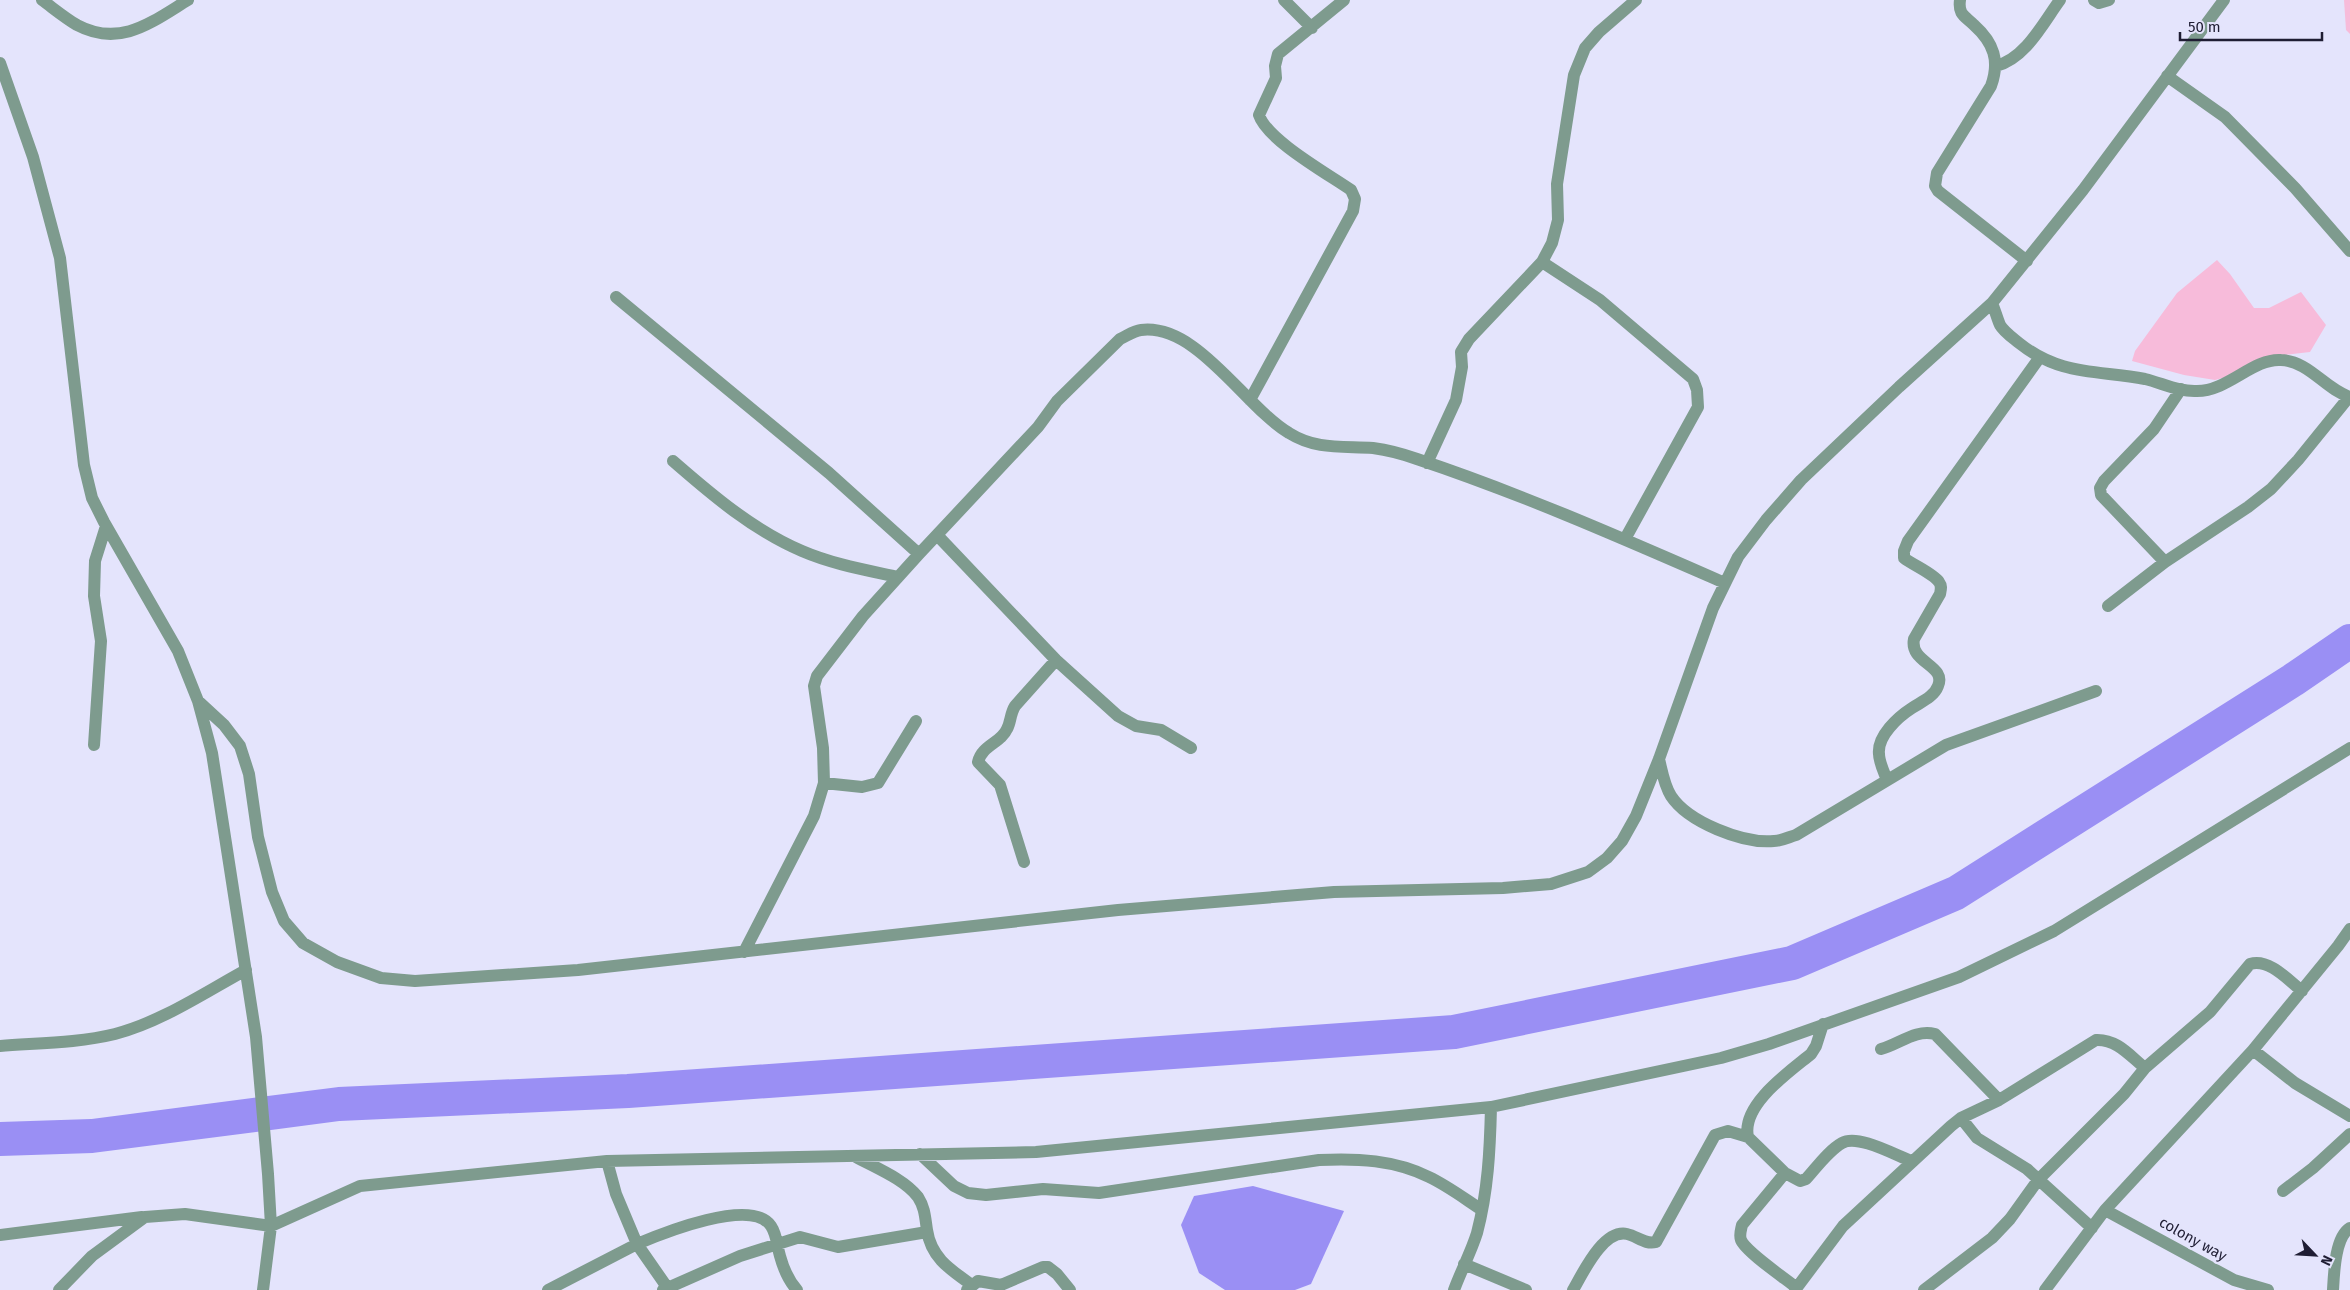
<svg xmlns="http://www.w3.org/2000/svg" width="2350" height="1290" font-family="'Fira Sans',sans-serif">
  <style>
    .green { fill: #f7bbda }
    .water { fill: #9a8ff4 }
    .lines { fill: none; stroke-linecap: round; stroke-linejoin: round }
    .river { stroke: #9a8ff4; stroke-width: 34 }
    .minor { stroke: #7e9b8e; stroke-width: 12 }
    .labels { text-anchor: middle; stroke-width: 5; stroke-linejoin: round; paint-order: stroke }
    .street-label { font-size: 15px; fill: #1f1d33; stroke: #e4e4fc }
  </style>
  <rect width="100%" height="100%" fill="#e4e4fc"/>
  <path class="green" d="M2344 0H2350V34L2346 30Z
    M2217 260 2230 274 2254 308H2269L2301 292 2326 325 2310 352 2274 356 2226 377 2215 380 2184 375 2132 361 2135 351 2177 293Z"/>
  <path class="water" d="M1253 1186 1344 1211 1311 1284 1295 1290H1225L1199 1273 1181 1225 1194 1196Z"/>
  <g class="lines">
    <path class="river" d="M0 1139 92 1136 339 1104 628 1091 1454 1032 1792 963 1956 893 2293 680 2350 641"/>
    <path class="minor" d="M42 0C53 8 65 18 77 25 120 48 152 22 188 0
      M1284 0 1312 28
      M1960 0C1958 15 1965 16 1974 25 1994 43 2000 61 1991 86L1937 173 1935 186 1938 191 2027 261
      M2094 0 2099 3 2109 0
      M0 63 33 157 60 258 84 465 92 498 104 522 178 651 198 701 212 753 256 1037 268 1174 271 1226 263 1290
      M1996 66C2026 58 2043 23 2060 0
      M2167 76 2225 117 2295 188 2350 251
      M1542 262 1600 300 1693 379 1697 390 1698 407 1625 539
      M616 297 829 473 919 554
      M1992 303C1995 310 1997 318 2000 325 2004 332 2013 338 2019 343 2060 376 2097 370 2145 379 2162 383 2179 392 2197 391 2228 391 2253 358 2281 360 2309 361 2325 389 2350 397
      M1250 400 1353 211 1355 199 1351 190C1328 174 1267 140 1259 115L1276 78 1275 66 1278 54 1344 0
      M673 461C712 495 753 530 802 551 832 564 866 570 898 577
      M1427 463 1456 400 1462 367 1461 352 1469 339 1542 262 1552 243 1558 220 1557 184 1574 75 1585 48 1599 32 1636 0
      M937 535 1056 660 1118 716 1136 726 1161 730 1191 748
      M2165 562 2101 495 2100 488 2104 481 2154 429 2181 389
      M2108 606 2165 562 2248 507 2271 489 2298 460 2349 397
      M198 701 224 725 240 746 249 774 258 837 272 892 284 921 303 943 337 962 381 978 415 981 578 970 1118 910 1334 892 1503 888 1551 884 1588 872 1607 858 1622 841 1636 816 1659 759 1713 608 1738 557 1766 520 1801 480 1899 387 1992 303 2083 190 2224 0
      M94 745 101 641 94 596 95 561 106 526
      M1659 759C1662 771 1664 785 1671 796 1688 822 1743 844 1774 841 1781 841 1789 837 1796 835L1946 745 2096 691
      M1887 780C1884 772 1879 762 1879 754 1877 736 1898 717 1912 708 1921 702 1934 697 1938 686 1947 665 1909 663 1914 639L1940 594C1941 589 1942 586 1939 582 1934 574 1913 565 1904 558V551L1908 541 2040 357
      M824 783 862 787 878 783 916 721
      M1024 862 1000 785 978 762C982 745 1001 743 1007 729 1011 722 1010 714 1015 706L1056 660
      M744 952 814 816 824 783 823 748 814 686 817 676 863 616 919 554 1038 427 1057 401 1120 339C1127 336 1133 331 1141 330 1197 323 1245 407 1289 433 1316 450 1342 446 1373 448 1388 450 1403 454 1417 459 1522 494 1624 539 1725 583
      M1823 1024 1816 1046 1811 1054C1789 1072 1741 1105 1748 1137L1785 1173 1800 1181 1806 1179C1817 1167 1828 1151 1842 1143 1858 1134 1895 1155 1911 1161
      M0 1046C38 1043 78 1043 115 1034 161 1022 204 993 246 970
      M1881 1049C1900 1044 1915 1029 1935 1034L1999 1100
      M2253 1050 2295 1083 2350 1116
      M1961 1118 1977 1138 2027 1169 2092 1228
      M920 1154 954 1186 968 1193 986 1195 1043 1189 1099 1193 1319 1160C1357 1158 1395 1160 1429 1177 1448 1186 1465 1199 1482 1210
      M856 1157C876 1168 904 1179 918 1197 925 1208 925 1217 927 1230 931 1258 951 1270 972 1285
      M607 1161 616 1194 637 1244C663 1233 752 1197 771 1226 777 1235 777 1246 780 1256 783 1267 789 1281 797 1290
      M1785 1173 1742 1225C1741 1230 1739 1235 1741 1240 1746 1252 1786 1279 1797 1288
      M2283 1191 2313 1168 2350 1134
      M2105 1210 2234 1280 2268 1290
      M0 1235 142 1217
      M1464 1264 1526 1290
      M59 1290 92 1256 145 1217 185 1214 271 1226 360 1186 607 1161 1036 1152 1491 1107 1721 1058 1769 1044 1959 977 2054 931 2350 748
      M548 1290 637 1244 669 1290
      M663 1290 740 1256 800 1237 838 1247 927 1232
      M967 1290 978 1281 1001 1285 1043 1267H1048L1057 1274 1070 1290
      M1454 1290C1461 1271 1471 1252 1477 1233 1488 1191 1490 1150 1491 1107
      M1573 1290C1583 1273 1603 1229 1627 1234 1637 1236 1645 1245 1656 1242L1715 1135 1728 1131 1748 1137
      M1795 1290 1843 1226 1951 1126 1961 1118 1999 1100 2096 1040C2117 1039 2130 1056 2145 1068
      M1924 1290 1992 1238 2010 1219 2038 1180 2124 1094 2145 1068 2210 1012 2250 964C2269 958 2288 980 2302 991
      M2045 1290 2105 1210 2253 1050 2338 946 2350 929
      M2333 1290C2334 1273 2335 1237 2350 1228"/>
  </g>
  <g class="labels">
    <g class="street-label">
      <text transform="translate(2193 1239) rotate(29)" y="5">colony way</text>
    </g>
  </g>
  <g transform="translate(2315 1255) rotate(115)" stroke="#e4e4fc" stroke-width="4" paint-order="stroke">
  <path d="M0-4L9 19L0 12L-9 19Z" fill="#1f1d33"/>
  <text y="-8" font-size="14" font-weight="bold" text-anchor="middle" fill="#1f1d33">N</text>
  </g>
  <path d="M2180 32v8h142v-8" fill="none" stroke="#1f1d33" stroke-width="2.5"/>
  <text x="2188" y="32" font-size="15" fill="#1f1d33" stroke="#e4e4fc" stroke-width="4" paint-order="stroke">50 m</text>
</svg>
